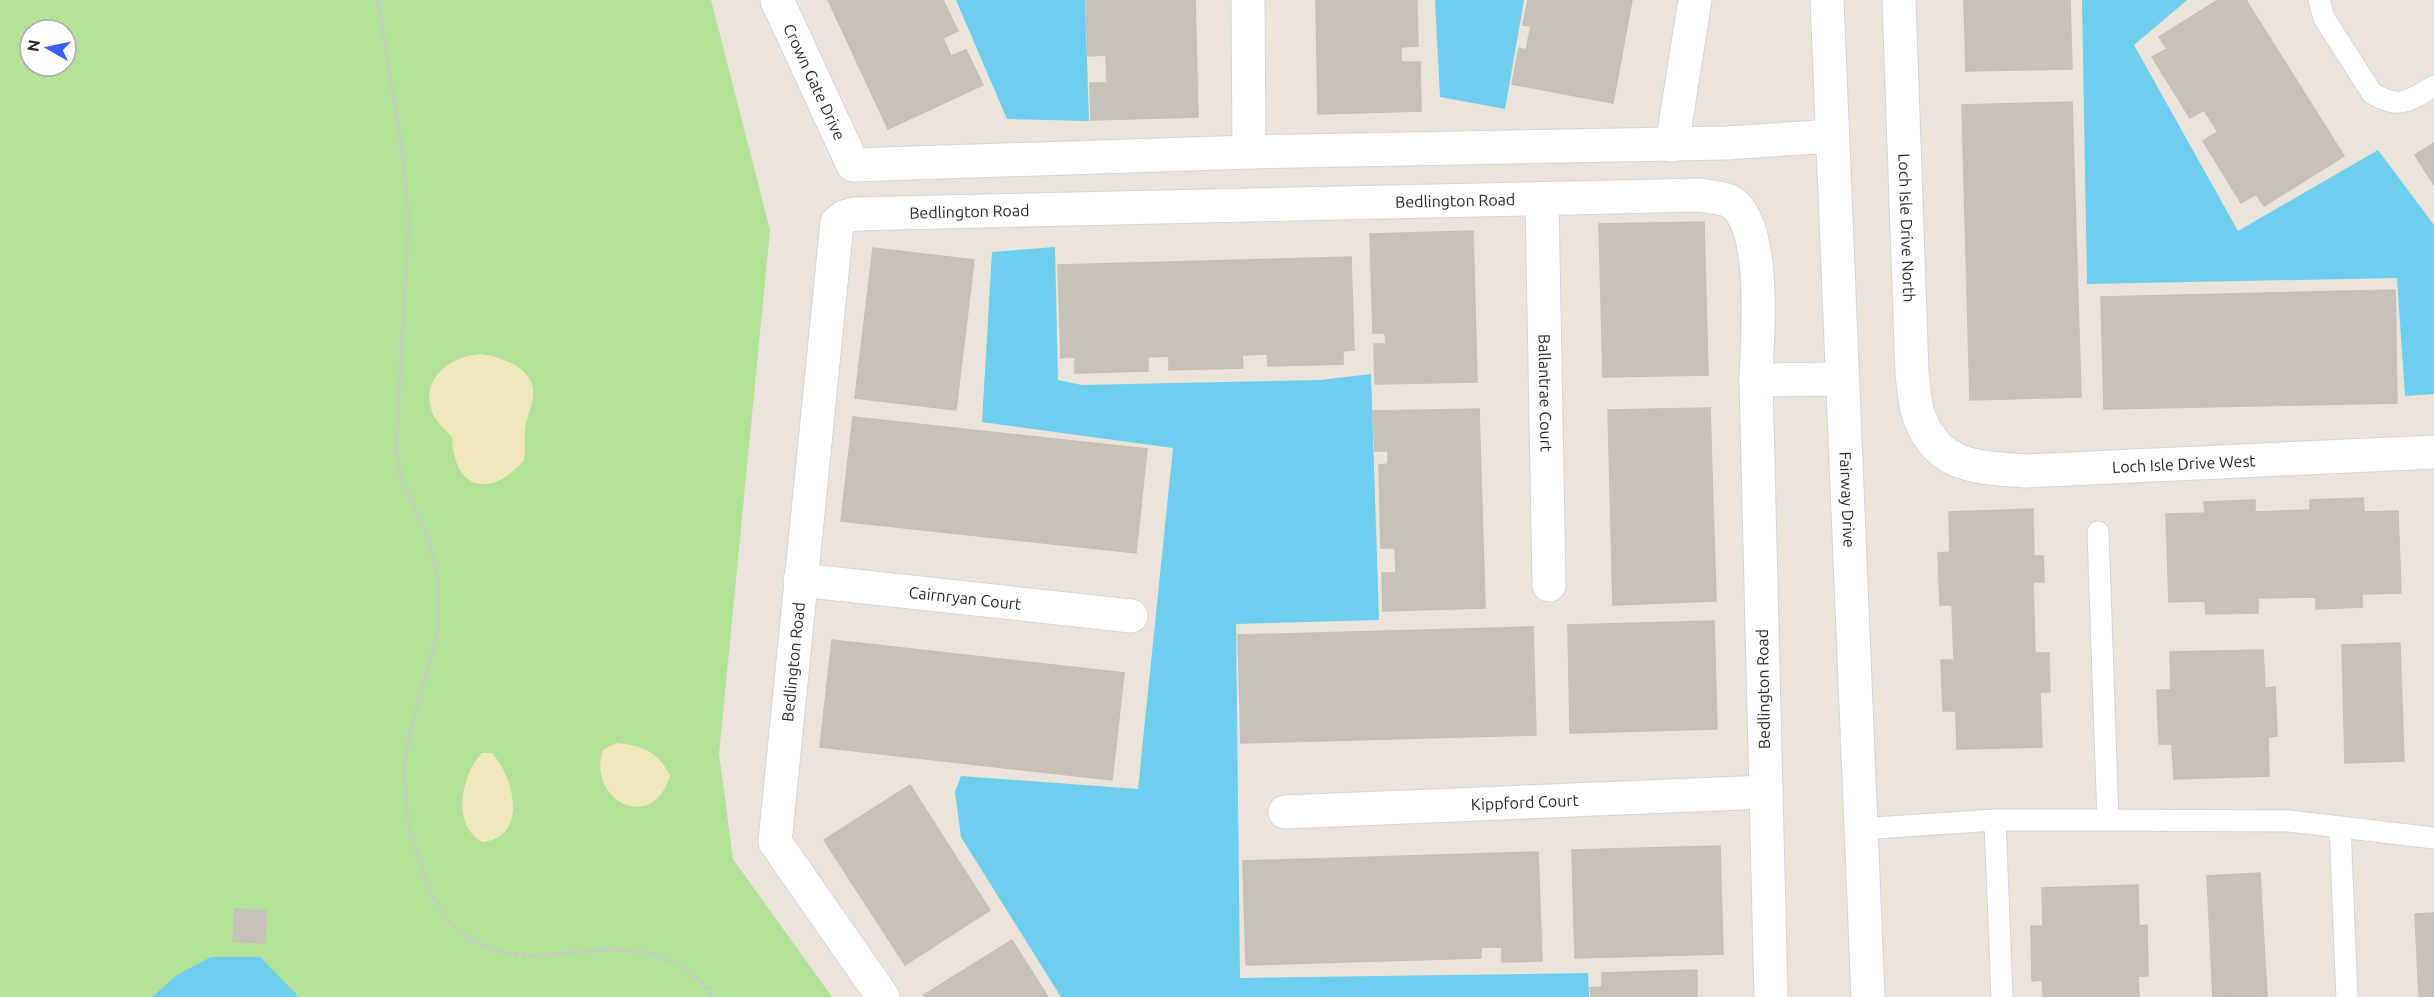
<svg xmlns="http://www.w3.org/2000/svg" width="2434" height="997" font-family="Ubuntu,sans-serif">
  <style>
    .green { fill: #b2e297; fill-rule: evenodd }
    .sand { fill: #f0e8bd }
    .water { fill: #6dceed }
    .building { fill: #c6c1ba; stroke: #c6c0b4; stroke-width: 1.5 }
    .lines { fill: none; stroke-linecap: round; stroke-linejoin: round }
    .service-casing { stroke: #d0d4e2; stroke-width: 23 }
    .minor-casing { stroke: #d0d4e2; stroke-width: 35 }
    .tertiary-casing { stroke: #d0d4e2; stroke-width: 35 }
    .path { stroke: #c7c7c7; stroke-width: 4; stroke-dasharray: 4.5 3; stroke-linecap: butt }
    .service { stroke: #fff; stroke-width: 21 }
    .minor { stroke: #fff; stroke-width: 33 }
    .tertiary { stroke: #fff; stroke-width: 33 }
    .labels { text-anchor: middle; stroke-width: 4.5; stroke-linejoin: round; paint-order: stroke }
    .street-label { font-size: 16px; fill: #292929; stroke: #fff }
  </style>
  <rect width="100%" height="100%" fill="#ebe4da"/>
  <path class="green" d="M0 0H711L770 230 719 754 733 859 832 997H0ZM30 30H66V66H30Z"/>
  <path class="sand" d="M481 354C503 357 536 369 533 396 532 407 527 417 525 428 524 439 526 450 524 460 491 499 454 491 452 437 445 429 436 422 432 412 420 377 451 356 481 354Z
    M616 743C642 745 659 752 670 776 652 835 586 799 603 750Z
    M482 753H492C514 778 529 836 483 842 451 827 461 774 482 753Z"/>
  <path class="water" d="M956 0H1085L1089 121 1007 119Z
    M1435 0H1524L1505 109 1440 97Z
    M2082 0H2187L2134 45 2238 231 2378 150 2434 225V394L2405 396 2397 278 2087 284Z
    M1055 247 1058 380 1082 385 1320 380 1371 374 1379 620 1236 624 1240 978 1588 973 1589 997H1061L961 837 955 792 961 776 1138 789 1173 448 982 422 992 252Z
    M211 957H260L299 997H152L177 975Z"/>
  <path class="building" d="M828 0H943L958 31 943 38 951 56 966 50 983 85 888 129Z
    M1086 0H1195L1198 117 1091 120 1090 83H1107L1106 55 1088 56Z
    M1316 0H1417L1418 46 1401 47V62H1420L1421 111 1318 114Z
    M1528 0H1632L1613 103 1512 84 1519 48 1526 50 1531 26 1523 25Z
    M1964 0H2070L2072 69 1966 71Z
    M2218 0H2246L2344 156 2264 206 2256 194 2241 203 2203 141 2218 132 2204 110 2190 118 2152 57 2167 49 2159 37Z
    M2072 102 2081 397 1970 400 1962 105Z
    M2434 143V185L2415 155Z
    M1704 222 1708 375 1603 377 1599 224Z
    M1473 231 1477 382 1375 384 1374 344H1386L1385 333H1373L1370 234Z
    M873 248 974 260 956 410 855 398Z
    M1351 257 1354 350 1343 351V364L1268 366 1267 354 1242 355 1243 368 1169 370V356L1148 357V371L1075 373V357L1061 358 1058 265Z
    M2395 290 2397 403 2104 409 2101 297Z
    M1710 408 1716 601 1613 605 1608 410Z
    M1479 409 1485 608 1383 611 1382 573H1396L1395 548H1381L1379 465 1388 464V451H1375L1373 411Z
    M853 417 1147 449 1136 553 841 521Z
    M2363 498 2364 512 2398 511 2401 593 2362 594V607L2316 609V597L2258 598V613L2206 614 2205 601 2169 602 2166 514 2205 513 2204 502 2255 500V512L2310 510V500Z
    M2033 509 2034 556H2043L2044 582H2033L2035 653H2049L2050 692H2040L2042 747 1957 749 1956 711H1943L1941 660H1954L1952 605H1940L1938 553 1950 552 1949 512Z
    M1714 621 1717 729 1570 733 1568 625Z
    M1533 627 1536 735 1241 743 1238 635Z
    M832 640 1124 673 1112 780 820 747Z
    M2400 643 2404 761 2345 763 2342 645Z
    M2263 650 2265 688 2275 687 2277 736 2268 737 2269 776 2174 779 2172 744H2159L2157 690H2171L2170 652Z
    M910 785 990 910 905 965 824 840Z
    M1720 846 1723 954 1575 958 1572 850Z
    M1538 852 1542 961 1502 962V947H1481V958L1246 965 1243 861Z
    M2260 873 2267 996 2213 997 2207 876Z
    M2138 885 2139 926 2147 925 2148 976H2138L2139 997H2043L2042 980 2032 981 2031 926H2043L2042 888Z
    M235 909 266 911 265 943 233 941Z
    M2434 913V997H2419L2415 914Z
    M1012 940 1048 997H926L924 995Z
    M1697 970V997H1591L1590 988 1602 987V973Z"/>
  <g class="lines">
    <defs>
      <path id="service" d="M2319 0 2324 18 2372 93C2399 110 2409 101 2434 86
        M2098 532 2108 820 2289 821 2434 838
        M1995 820 2002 997
        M2340 827 2347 997
        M1859 829 1995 820H2108"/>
      <g id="minor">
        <path id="s1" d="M777 0 853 165 1249 152 1726 143 1832 136"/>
        <path d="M1248 0 1249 152"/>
        <path id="s2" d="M1899 0 1912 373C1914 387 1914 406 1920 419 1940 469 1979 467 2025 471L2434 452"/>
        <path d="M1672 145 1695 0"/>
        <path id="s3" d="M1542 199 1549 585"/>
        <path id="s4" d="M800 580 1131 616"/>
        <path id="s5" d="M1285 812 1765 792"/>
        <path id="s6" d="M883 997 775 842 837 223 844 217 855 214 894 213 1700 195C1708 197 1723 197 1731 202 1768 226 1757 340 1756 380"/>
        <path d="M1771 997 1756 380 1842 379"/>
      </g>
      <g id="tertiary">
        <path id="s7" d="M1827 0 1868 997"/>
      </g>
    </defs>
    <use href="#service" class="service-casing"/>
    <use href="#minor" class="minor-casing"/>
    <use href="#tertiary" class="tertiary-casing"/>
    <path class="path" d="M378 0 402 150 409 218 396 450 401 478 429 539 438 577V632L409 736 404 771 409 829 429 891 448 922 476 943 506 953 533 956 613 949 649 953 683 966 708 989 712 997"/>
    <use href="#service" class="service"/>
    <use href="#minor" class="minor"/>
    <use href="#tertiary" class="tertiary"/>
  </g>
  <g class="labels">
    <g class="street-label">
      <text dy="6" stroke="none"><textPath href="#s1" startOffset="90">Crown Gate Drive</textPath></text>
      <text dy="6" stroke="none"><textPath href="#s6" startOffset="1432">Bedlington Road</textPath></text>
      <text dy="6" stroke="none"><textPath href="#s6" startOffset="946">Bedlington Road</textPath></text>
      <text dy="6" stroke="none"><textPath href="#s2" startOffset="228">Loch Isle Drive North</textPath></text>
      <text dy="6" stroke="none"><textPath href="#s3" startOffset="194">Ballantrae Court</textPath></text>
      <text dy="6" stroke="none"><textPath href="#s2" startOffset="705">Loch Isle Drive West</textPath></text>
      <text dy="6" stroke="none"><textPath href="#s7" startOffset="500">Fairway Drive</textPath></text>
      <text dy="6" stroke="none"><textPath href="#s4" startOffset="166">Cairnryan Court</textPath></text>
      <text dy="6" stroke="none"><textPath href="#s6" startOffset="370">Bedlington Road</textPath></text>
      <text transform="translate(1763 689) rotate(-91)" y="6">Bedlington Road</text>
      <text dy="6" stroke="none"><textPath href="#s5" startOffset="240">Kippford Court</textPath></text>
    </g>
  </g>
  <g transform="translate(48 48) rotate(279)"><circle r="28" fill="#ffffff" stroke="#a9a9a9" stroke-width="1.5"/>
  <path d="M0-4.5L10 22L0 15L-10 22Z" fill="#3b61f8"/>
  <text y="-9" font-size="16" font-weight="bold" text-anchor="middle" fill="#292929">N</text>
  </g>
</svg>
